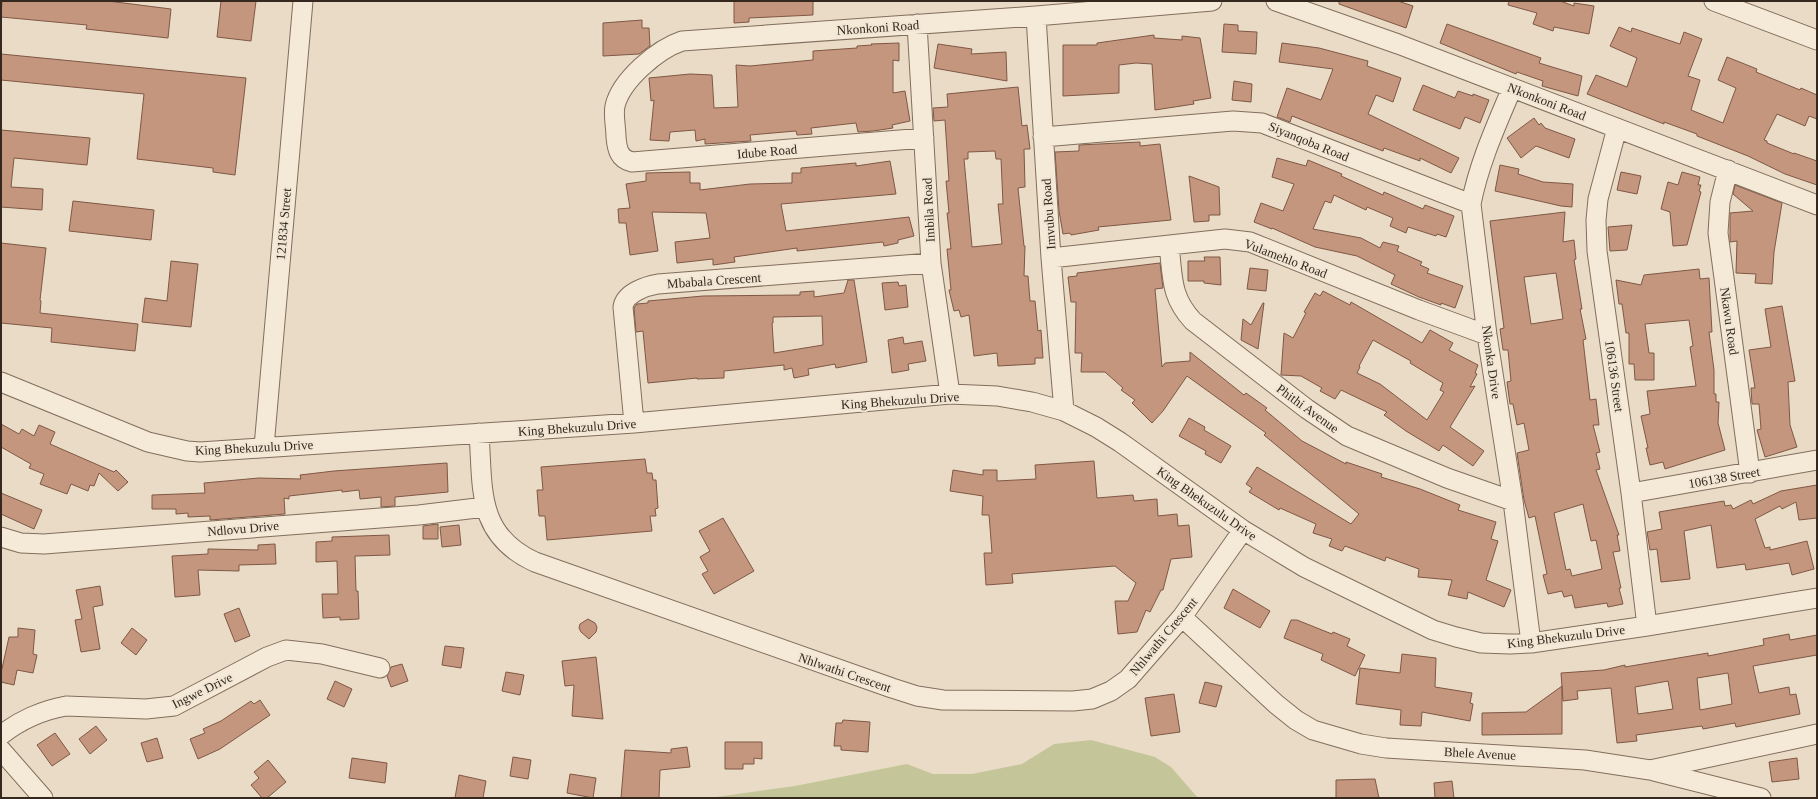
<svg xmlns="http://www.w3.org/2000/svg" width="1818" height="799" font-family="'Times New Roman',serif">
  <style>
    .green { fill: #c4c69a }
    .building { fill: #c4967e; stroke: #7f5845; fill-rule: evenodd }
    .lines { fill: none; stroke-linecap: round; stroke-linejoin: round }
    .minor-casing { stroke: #826e5d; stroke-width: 21 }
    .minor { stroke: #f5ead7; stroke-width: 19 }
    .labels { text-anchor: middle; stroke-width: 4; stroke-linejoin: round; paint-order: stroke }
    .street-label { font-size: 13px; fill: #34281f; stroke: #f1e6d3 }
  </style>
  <rect width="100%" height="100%" fill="#e9dbc5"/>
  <path class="green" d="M1091 740 1155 757 1171 767 1198 798H709L795 786 907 764 933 774H972L1022 764 1054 744Z"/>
  <path class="building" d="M2 1H108L171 9 168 38 86 29 87 25 1 17Z
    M221 1H256L251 41 217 37Z
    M734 1H813V15L749 18V22L734 23Z
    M1339 1H1398L1413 6 1406 28 1339 4Z
    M1509 1H1560L1574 6V3L1594 6 1589 34 1554 27 1553 31 1533 24 1537 13 1508 5Z
    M642 20V28H649L650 46 639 54 603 56V23Z
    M1224 24 1238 25V31L1257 32 1256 54 1222 52Z
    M1447 24 1541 58 1539 63 1582 76 1578 96 1542 86 1543 81 1517 72 1516 74 1440 43Z
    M1619 27 1631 32 1632 28 1680 44 1684 32 1702 39 1688 76 1700 80 1691 110 1723 123 1736 88 1718 80 1727 57 1757 69 1756 72 1800 90 1801 88 1817 95V119L1809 116 1805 126 1777 114 1764 140 1767 141V143L1794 154V153L1817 161V185L1785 174 1748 156 1697 136V134L1664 122V124L1587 94 1596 75 1627 87 1637 58 1610 46Z
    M1154 35V38L1182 40V36L1200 38 1211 98 1193 101 1194 104 1155 110 1152 64 1136 63 1119 65V93L1063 96V45H1097V43Z
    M899 43V61L893 60V93L905 91 910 121 892 125 893 128 873 131 858 132 856 123 811 128 812 134 797 135 796 131 750 135 751 141 705 144V139L696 141 695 130 670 132 669 141 650 140 654 100 651 101 649 78 690 74 712 75 714 108 738 107 736 65 750 66 813 60V51L857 48V46L872 45 871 44Z
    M1282 43 1319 48 1368 61 1367 66 1401 78 1393 102 1376 95 1368 114 1459 158 1451 173 1420 158V161L1384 148 1383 151 1292 116 1290 122 1277 117 1287 88 1321 100 1333 69 1279 62Z
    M938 44 972 49 971 54 1006 52 1007 81 934 68Z
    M1 54 246 78 235 175 213 172V168L137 159 144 94 1 80Z
    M1234 81 1252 84 1251 102 1232 100Z
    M1423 85 1455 98 1458 91 1473 96V94L1489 100 1480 123 1465 117 1460 129 1413 110Z
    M1018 87 1022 126 1027 125 1030 149H1024L1025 187 1018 188 1024 246H1025L1024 276H1028L1030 301H1035L1038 331 1041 330 1043 358H1035V364L998 366 997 353 974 356 969 315 961 317 959 310 954 311 949 290H951L947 249H951L947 213H949L946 181H949L945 120 934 121 933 108 948 107 947 94ZM995 151 996 159H1001L1003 204H998L1002 244 972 247 964 159H968V152Z
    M1534 118 1539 125 1541 123 1545 128 1575 139 1569 158 1536 146 1521 158 1507 138Z
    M1 130 90 138 87 165 14 158 11 187 43 189 42 210 1 207Z
    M1140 142V146L1160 144 1171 220 1098 227 1099 230 1071 235 1070 233 1063 234 1059 211 1055 152 1079 151V145Z
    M1277 158 1306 166 1308 160 1342 174 1341 176 1383 195 1384 192 1423 209 1425 205 1454 216 1446 237 1437 234 1436 236 1408 227 1406 233 1390 226 1393 218 1367 207 1366 210 1334 195 1331 203 1325 201 1313 229 1361 238 1380 248 1383 242 1399 246 1397 251 1422 262 1420 265 1429 269 1427 273 1463 286 1455 308 1441 303V305L1419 297 1391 284 1395 275 1357 256 1315 247 1272 228V229L1254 222 1261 203 1283 211 1294 184 1272 177Z
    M890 161 896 194 781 204 786 231 909 217 914 236 898 240V243L884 246 883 242 797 251V248L734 257 735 262 713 265V259L677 263 675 242 710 238 706 213 652 212 658 251 630 255 626 223H619L618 209 630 208 626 184 646 181V173L690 172V183H700V190L750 184 792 183V173H801V168L856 163V166Z
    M1500 165 1519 169 1518 174 1543 182 1573 184 1572 207 1561 206 1495 191Z
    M1621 172 1641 176 1637 194 1617 190Z
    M1682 172 1700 177 1698 185H1701L1699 191 1701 192 1687 245 1673 246 1670 212 1661 209 1668 182 1678 185Z
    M1189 176 1219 187 1220 215H1209V221L1194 222Z
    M1735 185 1782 203 1774 252 1772 284 1755 283 1756 274 1736 273 1737 241 1730 242V213L1753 211 1733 194Z
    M73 201 154 210 151 240 69 231Z
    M1565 212 1563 242 1574 240 1576 259 1574 260 1582 309H1580L1586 339 1583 340 1590 400 1596 399 1599 425H1593L1600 452 1596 453 1600 469 1596 470 1619 535H1617L1620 551 1613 552 1621 588H1619L1623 604 1608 607 1607 603 1575 608 1572 595 1564 597 1562 591 1548 594 1543 575 1547 574 1535 516 1529 518 1524 500 1517 453 1529 450 1524 423 1517 425 1513 404H1510L1507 382 1511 381 1508 350H1503L1500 329 1504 328 1490 221ZM1556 273 1563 319 1531 324 1524 277ZM1583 504 1591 541 1596 540 1602 569 1572 576 1570 569 1566 570 1554 513Z
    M1632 225 1627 250 1610 251 1608 227Z
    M1 243 46 248 40 300 41 301 40 313 138 324 135 351 51 342 52 328 1 323Z
    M1204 257H1220L1221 285 1204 283V281H1188V261H1205Z
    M171 261 198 264 191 327 142 322 145 298 167 301Z
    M1160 263 1163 288 1155 289 1162 367 1165 363 1190 361V352L1244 395 1246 393 1267 408 1265 410 1302 441 1346 464V462L1382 474 1381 477 1420 489 1460 505 1458 510 1496 522 1491 539 1498 541 1486 580 1511 590 1504 607 1468 592 1467 599 1448 595 1452 580 1418 577 1419 569 1386 557 1385 561 1345 546 1342 551 1329 546 1332 539 1313 533 1316 524 1280 508 1279 510 1249 492 1252 488 1246 484 1257 467 1351 524 1359 514 1264 435 1266 433 1187 376 1163 411 1152 423 1132 403 1135 400 1121 390 1123 388 1105 372H1081L1082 353H1075L1076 302H1071L1068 277 1077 276V273Z
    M1250 268 1268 270 1266 291 1247 289Z
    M1699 269 1700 279 1709 278 1712 332H1709L1714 370V394H1716V402H1719L1718 423 1725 450 1665 469 1663 462 1650 465 1646 448H1648L1641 416 1650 414 1647 391 1696 386 1690 347 1693 346 1689 320 1645 324 1649 353H1654V380H1635L1634 364H1629V333H1626L1622 304H1619L1616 280 1641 285 1644 275Z
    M848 280H854L867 362 836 368 835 364 808 369 809 375 794 378 792 368 784 370V365L724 371V378L697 379V378L648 383 643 331 636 332 634 308 637 304 648 303V301L703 296 800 295V292L814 291V297L844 293ZM822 316 823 345 774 353 772 323H773V317Z
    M898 282 899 286 906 285 908 307 885 310 882 283Z
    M1323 291 1350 305 1351 302 1422 343 1430 330 1453 343 1449 350 1478 365 1475 373 1477 374 1470 387 1475 386 1450 427 1484 451 1473 466 1443 445 1439 451 1406 431 1384 415 1387 412 1341 390 1335 399 1320 391 1322 388 1301 376 1281 375 1284 333 1293 338 1306 313 1304 312 1315 293 1320 296ZM1373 340 1411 361 1410 363 1443 383 1440 390 1444 392 1427 420 1380 384 1357 373 1360 367 1359 366Z
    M1263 303H1264L1258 349 1241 340 1243 319 1251 325Z
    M1782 306 1795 381 1788 382 1790 425 1797 447 1765 457 1757 430 1761 429 1759 404H1752L1751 388H1755L1749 350 1771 347 1765 309Z
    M903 337 904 344 922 341 926 361 908 364 909 370 892 373 888 340Z
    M1189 418 1205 427 1204 430 1231 446 1221 463 1205 454 1206 451 1179 436Z
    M1 424 19 434 22 429 34 436 39 425 55 432 50 444 114 472 116 470 128 482 118 491 99 473 94 486 90 485 88 491 71 484 67 494 40 484 44 474 29 468 31 464 1 447Z
    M645 459 647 473H652L653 480H656L658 508 655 509 656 516H650L652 531 547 540 545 516H539L537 490H543L541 467Z
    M1094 461 1097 498 1133 495 1134 501 1157 499 1158 516 1177 514 1178 526 1189 525 1192 557 1171 559 1163 590H1161L1150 612 1146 610 1137 632 1118 634 1115 601H1128L1136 583 1115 566 1012 574 1013 583 986 585 984 553H992L989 515H982L983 496 950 491 953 470 983 475V470H997V481L1036 479 1035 465Z
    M447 463 448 492 395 497V506L381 507V497L360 499 359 490 342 492V490L289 496V499L284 498 285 514 210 520V516L188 517V513L176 514V509H152V495L205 493 204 483 259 478 301 479 300 475 334 471Z
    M1817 485V518L1799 520 1796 502 1782 509 1780 506 1755 519 1765 548 1770 547V550L1807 541 1814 569 1792 575 1789 563 1746 570 1745 564 1717 568 1711 525 1684 531 1690 579 1661 582 1657 549 1650 550 1647 532 1662 529 1659 512 1724 501 1725 506 1731 505 1733 509 1751 500 1753 504 1781 491Z
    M1 493 42 510 34 529 1 514Z
    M723 518 754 571 714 594 702 574 708 571 700 557 710 551 699 531Z
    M438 524V539H423V526Z
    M459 525 461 545 442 547 440 527Z
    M389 535 390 555 355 556 356 591H358L359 619 340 620V617L323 618 322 594H338L337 561 316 562V542L332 541V537Z
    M275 544 276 564 239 565V571L198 570 200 595 175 597 172 556 208 554V549L258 550V545Z
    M100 586 103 605 93 607 100 649 81 652 75 620 82 619 76 590Z
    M1233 589 1270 611 1260 628 1224 608Z
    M239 608 250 636 235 642 224 614Z
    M588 619 595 623 597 627 596 632 589 639 581 632 579 628 580 624Z
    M1291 620H1297L1332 634 1333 632 1350 639 1347 646 1365 655 1355 676 1321 660 1323 654 1284 638Z
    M18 628 35 630 33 654 37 655 33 673 17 670 14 685 1 682V673L9 637H18Z
    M132 628 147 640 136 655 121 643Z
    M1789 634 1790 640 1817 635V655L1753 666 1759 693 1789 687 1790 695 1796 694 1800 714 1736 727 1735 723 1703 729 1702 726 1636 735 1637 741 1617 743 1611 688 1577 691 1578 699 1563 701 1561 673 1604 670 1625 665V667L1708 653V656L1764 645 1763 639ZM1728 673 1732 704 1700 710 1697 678ZM1668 681 1673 709 1638 714 1635 687Z
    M445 646 464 648 461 668 442 665Z
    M1402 654 1436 658 1435 687 1472 693 1470 703 1473 704 1470 721 1422 712 1421 726 1400 725 1401 710 1356 704 1360 668 1400 673Z
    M596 657 603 719 572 716 574 685 565 686 562 661Z
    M402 664 408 681 391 687 387 676 391 667Z
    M506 672 524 675 520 695 502 691Z
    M335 681 352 689 344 707 327 699Z
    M1205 682 1222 686 1216 707 1199 703Z
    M1562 686V734L1482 735V713L1526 712Z
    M1174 694 1180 732 1151 736 1145 698Z
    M260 700 270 715 220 749 198 759 190 739 205 733 203 729 221 721 251 701 254 704Z
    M843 720 870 722 868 752 841 750V746H834L836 723H842Z
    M96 726 107 740 90 754 79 739Z
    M55 733 70 754 52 766 37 745Z
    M157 738 163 758 147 762 141 743Z
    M725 742H762V759L754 758V764H743V769H725Z
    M687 747 690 767 660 770 659 798H621L625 750 671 753V749Z
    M513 757 531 760 528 779 510 776Z
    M352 758 387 763 385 783 349 778Z
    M1797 758 1799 779 1772 782 1769 762Z
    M268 760 286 782 267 798H262L251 785 259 778 254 772Z
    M570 774 596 778 593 798 567 793Z
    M459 775 486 781 483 798H455Z
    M1375 779 1379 798H1336V780Z
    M1452 781 1454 798H1435L1434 783Z"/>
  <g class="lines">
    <defs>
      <path id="minor" d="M1276 1 1398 44 1817 205
        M1714 1 1817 40
        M1036 16 1051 258 1064 411
        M917 24 931 263 950 394
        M1512 88C1496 126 1479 163 1471 204L1487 335 1513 501 1531 643
        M1617 128 1598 199 1596 220 1597 251 1631 493 1647 626
        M1043 137 1233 121 1262 123 1471 204
        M924 138 632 162C619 159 617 149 616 137 616 127 613 115 615 106 621 80 658 49 682 41L1036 16 1212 1
        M1728 170 1720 202 1718 233 1750 473
        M1169 246C1173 277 1170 296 1193 321L1307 409 1347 436 1447 478 1513 501
        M1051 258 1225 239 1250 242 1419 310 1487 335
        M1 382 148 442 187 451 200 452 634 423 950 394 997 396 1032 402 1064 411 1096 427 1120 442 1243 530 1304 567 1433 630 1456 637 1481 643 1510 644 1531 643 1647 626 1817 598
        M634 423 623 307C625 293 646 286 658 284L931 263
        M479 433C483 489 476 535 535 562L892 688 917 696 943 700 1073 701 1092 699 1111 691 1128 679 1182 617 1243 530
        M264 447 303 1
        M1631 493 1817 460
        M1 537 21 543 44 544 419 515 485 507
        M1182 617 1276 704 1296 720 1313 730 1361 744 1386 748 1585 760 1650 770 1817 734
        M1 735C19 721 43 710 66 706L146 709 174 706 267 657 286 650 322 654 380 668
        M1 750 43 798
        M1654 771 1761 798"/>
    </defs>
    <use href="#minor" class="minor-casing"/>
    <use href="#minor" class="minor"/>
  </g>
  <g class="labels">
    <g class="street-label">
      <text transform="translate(878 27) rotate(-4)" y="5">Nkonkoni Road</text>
      <text transform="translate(1547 101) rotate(21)" y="5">Nkonkoni Road</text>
      <text transform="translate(1309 141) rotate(22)" y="5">Siyanqoba Road</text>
      <text transform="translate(767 151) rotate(-5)" y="5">Idube Road</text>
      <text transform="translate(928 210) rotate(-93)" y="5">Imbila Road</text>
      <text transform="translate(1048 214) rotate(-94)" y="5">Imvubu Road</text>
      <text transform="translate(283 224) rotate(-85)" y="5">121834 Street</text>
      <text transform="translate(1286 258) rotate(21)" y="5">Vulamehlo Road</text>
      <text transform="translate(714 280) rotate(-4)" y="5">Mbabala Crescent</text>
      <text transform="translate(1730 321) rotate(82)" y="5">Nkawu Road</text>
      <text transform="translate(1492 362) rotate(82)" y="5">Nkonka Drive</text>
      <text transform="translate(1615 376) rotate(82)" y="5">106136 Street</text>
      <text transform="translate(900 400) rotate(-4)" y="5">King Bhekuzulu Drive</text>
      <text transform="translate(1308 408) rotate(36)" y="5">Phithi Avenue</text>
      <text transform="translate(577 427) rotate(-4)" y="5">King Bhekuzulu Drive</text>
      <text transform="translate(254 447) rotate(-3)" y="5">King Bhekuzulu Drive</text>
      <text transform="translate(1724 477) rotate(-10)" y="5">106138 Street</text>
      <text transform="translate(1207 503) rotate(35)" y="5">King Bhekuzulu Drive</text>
      <text transform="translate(243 528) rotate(-5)" y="5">Ndlovu Drive</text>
      <text transform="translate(1163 636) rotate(-50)" y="5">Nhlwathi Crescent</text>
      <text transform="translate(1566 636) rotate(-7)" y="5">King Bhekuzulu Drive</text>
      <text transform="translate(845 672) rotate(19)" y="5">Nhlwathi Crescent</text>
      <text transform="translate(202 690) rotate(-26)" y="5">Ingwe Drive</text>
      <text transform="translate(1480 753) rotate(3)" y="5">Bhele Avenue</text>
    </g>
  </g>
  <rect width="1818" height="799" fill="none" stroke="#34281f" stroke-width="4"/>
</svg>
